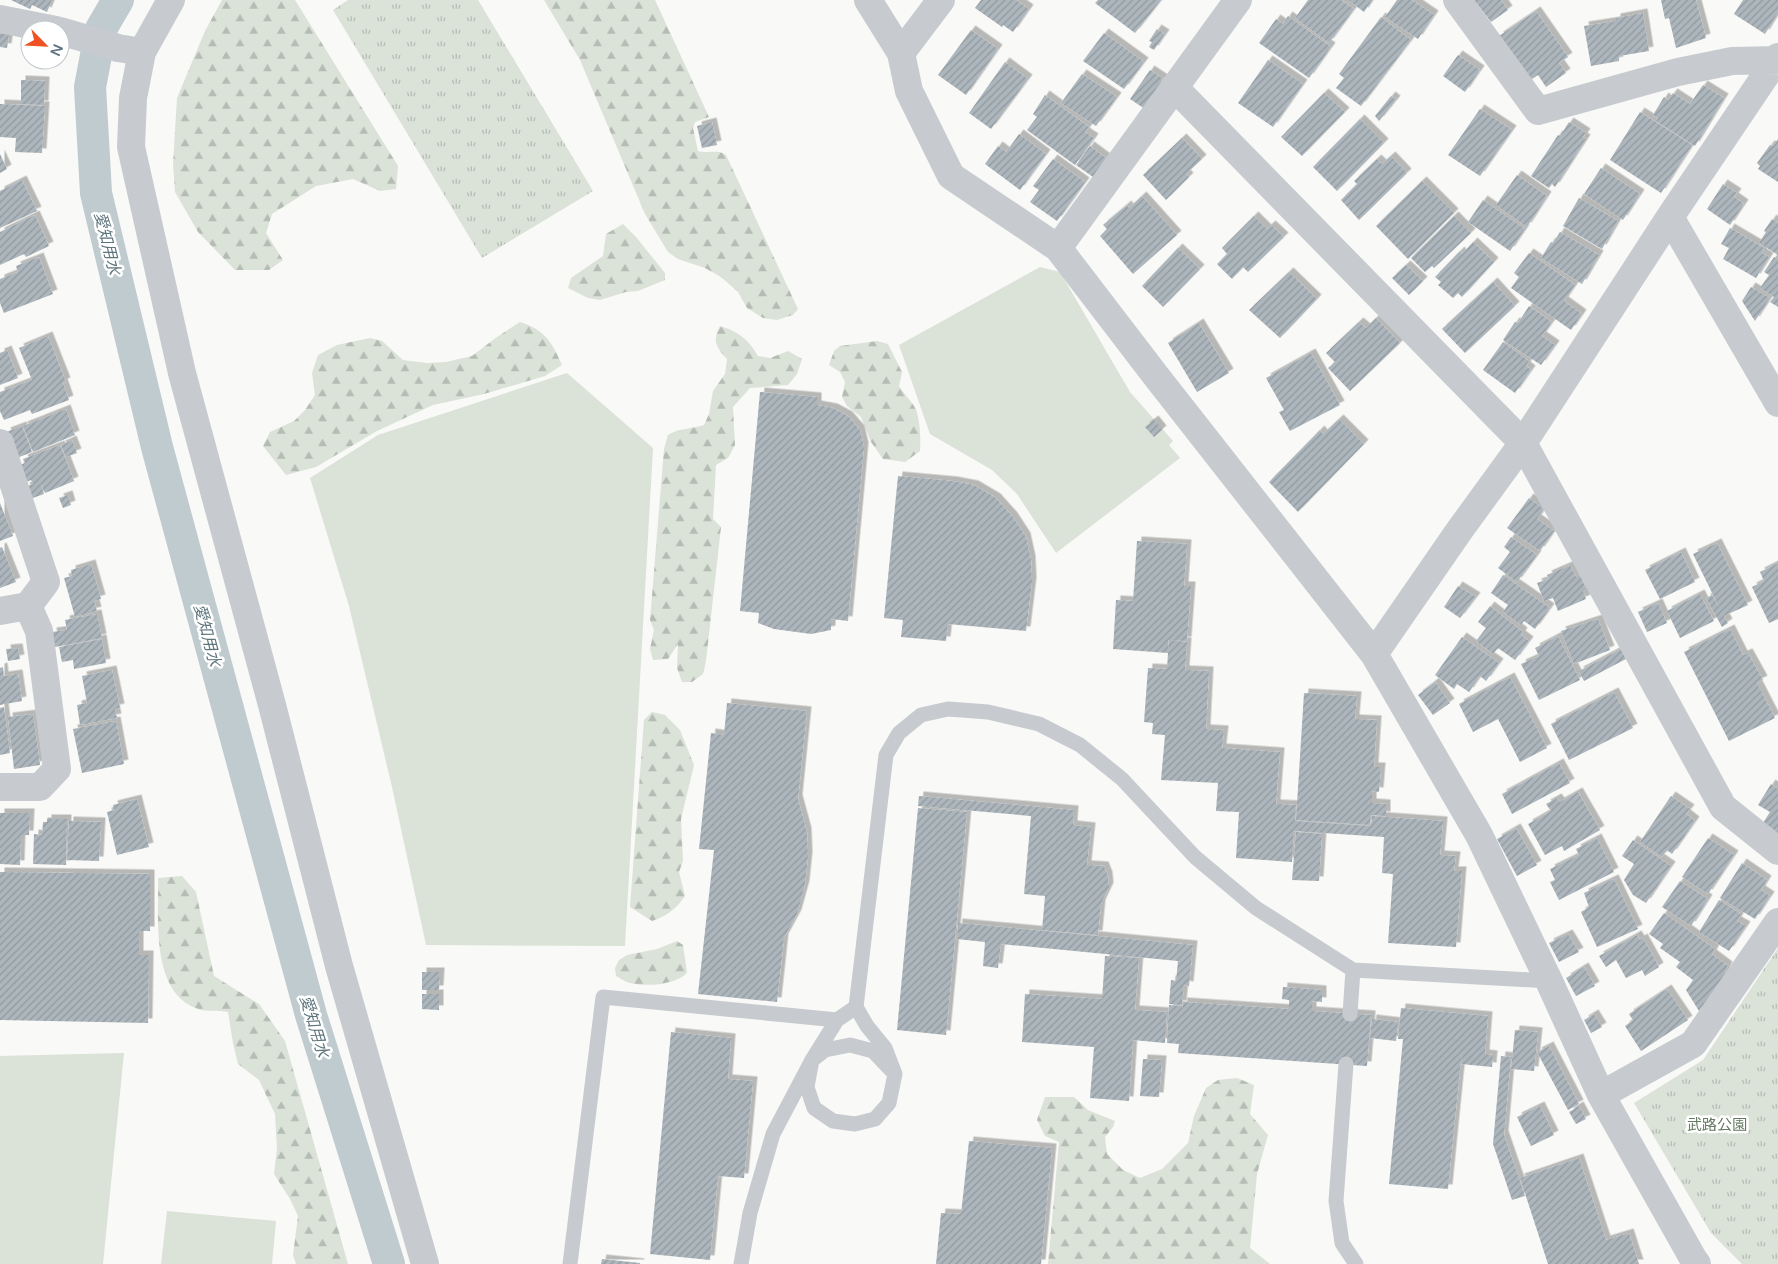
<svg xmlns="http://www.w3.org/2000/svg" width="1778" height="1264" font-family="'Varela Round','Noto Sans JP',sans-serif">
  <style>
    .grass { fill: url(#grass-tufts) }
    .forest { fill: url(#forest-firs) }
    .pitch { fill: #dbe2d7 }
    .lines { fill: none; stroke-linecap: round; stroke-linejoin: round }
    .canal { stroke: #bfcbcf; stroke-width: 32 }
    .building { fill: url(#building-hatch); filter: url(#shadow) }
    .lane { stroke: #c7cbcf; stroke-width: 15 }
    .street { stroke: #c7cbcf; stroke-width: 28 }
    .labels { text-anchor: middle; stroke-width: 5; stroke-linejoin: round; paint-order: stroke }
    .park-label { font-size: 15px; fill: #667a62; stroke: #fff }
    .water-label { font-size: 16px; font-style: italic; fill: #5e757d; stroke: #fff }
  </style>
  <defs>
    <pattern id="grass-tufts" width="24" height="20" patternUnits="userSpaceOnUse" patternTransform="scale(1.25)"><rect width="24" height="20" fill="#dbe2d7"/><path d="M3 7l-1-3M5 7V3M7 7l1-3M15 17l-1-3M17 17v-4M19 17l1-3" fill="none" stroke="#b5bcb4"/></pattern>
    <pattern id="forest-firs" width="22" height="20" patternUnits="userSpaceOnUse" patternTransform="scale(1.25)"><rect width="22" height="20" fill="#dbe2d7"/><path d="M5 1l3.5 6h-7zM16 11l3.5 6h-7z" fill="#b5bcb4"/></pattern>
    <pattern id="building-hatch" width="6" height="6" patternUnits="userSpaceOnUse" patternTransform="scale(1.25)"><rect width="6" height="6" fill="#adb6bc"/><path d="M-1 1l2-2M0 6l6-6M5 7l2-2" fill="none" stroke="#90999e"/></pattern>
    <filter id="shadow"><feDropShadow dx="4.5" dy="-4.5" stdDeviation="0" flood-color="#0004"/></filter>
  </defs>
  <rect width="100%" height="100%" fill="#f9f9f7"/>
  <path class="grass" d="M348 0H478L593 191 482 258 333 10Z
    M1778 948V1264H1742L1711 1233 1634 1103 1703 1060Z"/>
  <path class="forest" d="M222 0H295L398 166 396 189 380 191 353 179 316 186 272 214 266 233 283 260 269 270H235L198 232 175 192 173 164 177 98 205 31Z
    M544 0H655L709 117 695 122 693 128 698 151C708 154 717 149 726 155L798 309 793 315 777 320 763 318 747 308 738 292 721 277 705 268 678 259 668 252 645 214 580 60Z
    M623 224 636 237 665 273V280L638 291 626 292 600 300 588 298 568 288 571 278 603 256 606 234Z
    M520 322C545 330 552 342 562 365L545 376 484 394 433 405 377 431 316 467 286 475 263 446 270 432 294 421 305 410 315 395 312 373 318 355 337 345 370 338 382 341 403 360 427 363 446 362 472 356 497 337Z
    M720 326C739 332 748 339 758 356L770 358 788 351 802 359 797 374 788 385 750 388 733 407 735 445 728 458 716 465 713 519 721 527 706 661 703 674 692 682H682L677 668 678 644 668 659 653 660 650 649 654 630 650 620 664 449 668 435C679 428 692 429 704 425L709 414 713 391 725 374 727 359C716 347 712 341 720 326Z
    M877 341 888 344 902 372 899 386C903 393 909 398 914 406 920 415 921 439 920 451L905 462 883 459 871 442 861 417 847 406 842 397 845 382 840 372 829 365 834 351 840 346Z
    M652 712 665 715 680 730 694 765 681 819 683 861 679 872 685 896C676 909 667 916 652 921L630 907 644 720Z
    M182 876 196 892 214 976 259 1004 285 1041 348 1264H296L293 1255 298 1216 290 1199 274 1174 277 1149 275 1114 259 1080 238 1064 233 1043 228 1012C219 1010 207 1012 198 1009 150 993 159 918 158 878Z
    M677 941 683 945 687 973C674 985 648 987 630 983 625 982 620 978 616 976L615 968 619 960 627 955 657 949Z
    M1237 1078 1254 1085 1250 1114 1268 1135 1257 1174 1250 1248 1270 1264H1048L1059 1142 1045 1136 1037 1120 1045 1097H1074L1088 1110 1115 1121 1113 1127 1105 1137 1107 1154 1123 1170 1140 1178 1162 1169 1188 1143 1194 1116 1206 1088 1218 1080Z"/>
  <path class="pitch" d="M1040 267 1060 272 1130 392 1173 441 1169 445 1180 458 1056 553 1017 494 992 470 930 434 899 345Z
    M567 373 653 448 625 946 426 945 392 787 349 606 310 478 378 435Z
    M124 1053 103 1264H0V1056Z
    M167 1211 276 1221 272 1264H161Z"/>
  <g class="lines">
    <path class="canal" d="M118 0 101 29 90 87 96 193 157 447 311 1015 389 1264"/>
  </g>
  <path class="building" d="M11 0H52L47 12 32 5 30 9Z
    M981 0H1016L1029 9 1013 32 1003 25 1002 27 975 8Z
    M1098 0H1161L1135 33 1095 3Z
    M1308 0H1341L1354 9 1329 43 1295 18Z
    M1348 0H1372L1364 12Z
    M1397 0H1412L1434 15 1418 39 1385 17Z
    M1474 0H1501L1508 10 1491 22Z
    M1661 0H1696L1706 38 1676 48 1669 18 1665 19Z
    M1743 0H1778V13L1765 34 1734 14Z
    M1536 11 1568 57 1559 63 1566 73 1546 87 1538 75 1529 81 1499 36Z
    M1643 13 1649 51 1619 56V61L1591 66 1584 26 1616 21V18Z
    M1288 16 1331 47 1309 78 1259 43 1276 19 1283 24Z
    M1381 17 1411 40 1361 106 1336 88 1344 78 1339 74Z
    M1157 29 1165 34 1154 50 1149 47 1152 42 1149 41Z
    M971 30 998 49 966 95 938 75Z
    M0 33 9 34 7 48 0 47Z
    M1104 33 1144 62 1124 89 1083 61Z
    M1458 55 1480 70 1465 92 1443 76Z
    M1268 60 1303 84 1273 127 1238 103Z
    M1005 62 1028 79 991 129 969 113Z
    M1150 70 1165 80 1145 109 1130 99Z
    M1082 74 1117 97 1096 126 1061 103Z
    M21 80 45 81 44 105 21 104Z
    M1703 85 1724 98 1695 146 1656 121 1658 118 1653 115 1664 97 1668 100 1673 93 1690 104Z
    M1324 93 1345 112 1302 156 1281 137Z
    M1045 95 1089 127 1085 132 1094 138 1075 165 1027 130 1037 117 1033 114Z
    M1391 96 1396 100 1379 121 1375 116Z
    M0 104 45 106 42 153 15 152 16 138 0 137Z
    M1480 109 1512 130 1480 176 1448 155Z
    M1640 112 1692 145 1661 193 1610 160Z
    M1360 119 1384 143 1337 191 1313 167Z
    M712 122 717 145 702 148 697 126Z
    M1569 122 1586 133 1583 137 1586 139 1555 187 1552 184 1549 188 1531 176 1558 135 1560 136Z
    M1019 134 1046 154 1020 190 985 164 998 146 1006 152Z
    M1182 138 1202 159 1186 174 1189 177 1166 200 1143 175Z
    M1778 139V182L1758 169 1760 166 1757 163 1770 145 1773 146Z
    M1090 146 1106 158 1093 177 1076 165Z
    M0 154 7 169 0 173Z
    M1391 156 1407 173 1359 220 1341 200 1357 184 1354 181 1377 159 1382 164Z
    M1053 159 1085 182 1057 221 1030 202 1039 190 1033 186Z
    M1601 168 1640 194 1623 220 1584 194Z
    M1517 175 1547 196 1527 227 1496 205Z
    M22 180 37 211 0 228V191Z
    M1422 181 1454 213 1408 259 1376 226Z
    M1723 184 1737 193 1734 197 1744 204 1730 225 1707 209Z
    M1142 196 1177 235 1133 274 1100 236 1107 229 1103 225 1127 205 1129 208Z
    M1579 198 1618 221 1602 249 1563 226Z
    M1483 200 1525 229 1510 251 1468 222Z
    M35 215 49 246 26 257 24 254 0 265V232Z
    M1254 216 1267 229 1271 225 1284 237 1248 272 1243 267 1232 279 1217 264 1227 254 1222 248Z
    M1454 216 1471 233 1434 268 1432 266 1425 272 1411 258Z
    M1772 219 1778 223V255L1759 243 1766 232 1764 231Z
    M1730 228 1764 248 1762 253 1769 257 1756 278 1723 259 1729 248 1721 244Z
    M1560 232 1599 255 1582 284 1541 258 1551 242 1553 243Z
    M1473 242 1494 262 1462 297 1458 293 1453 298 1438 285 1441 282 1435 277 1460 251 1462 254Z
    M1178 248 1200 269 1163 307 1142 286Z
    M1529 253 1575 285 1564 301 1582 314 1571 330 1511 288 1519 277 1514 273Z
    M39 257 53 294 4 313 0 303V279L18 272 16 266Z
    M1774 257 1778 259V307L1770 302 1774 297 1760 288 1769 275 1764 272Z
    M1406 265 1423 281 1409 295 1392 278Z
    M1289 272 1317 299 1280 338 1249 310Z
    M1493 282 1515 306 1465 353 1442 329Z
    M1751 287 1770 298 1755 321 1742 301Z
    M1529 306 1552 322 1542 336 1555 345 1541 365 1503 340 1515 322 1518 323Z
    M1376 318 1400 343 1350 391 1328 368 1335 362 1326 353 1359 322 1366 328Z
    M1199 323 1229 373 1197 392 1168 343Z
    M48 336 66 382 63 383 69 400 32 414 30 410 4 420 0 411V392L32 380 19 348Z
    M1503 342 1529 361 1526 366 1531 370 1515 393 1483 370Z
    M7 350 18 378 0 385V353Z
    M1311 353 1340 405 1290 431 1279 412 1284 410 1266 378Z
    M760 392 817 397V405L833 408 848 416 860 430 864 447 848 621 831 619V630L811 634 774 629 758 623 759 613 740 611Z
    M66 409 75 435 33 452 23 426Z
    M1339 419 1364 444 1298 512 1269 482 1320 430 1323 434Z
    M1154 420 1162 430 1154 437 1145 427Z
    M22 426 32 452 17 458 6 432Z
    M72 440 77 453 66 457 61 445Z
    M60 445 74 481 45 493 40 482 44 494 30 499 25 487 33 484 31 480 26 482 19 465 25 463 23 459Z
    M898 476 953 481 974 485 996 498 1013 517 1026 537 1031 560 1032 582 1026 631 948 624 946 641 901 637 903 620 884 618Z
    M68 495 71 505 63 508 59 498Z
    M1529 498 1544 509 1537 519 1554 531 1540 551 1507 528Z
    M0 503 13 536 0 541Z
    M1511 537 1537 555 1517 582 1498 568 1510 552 1504 547Z
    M1137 541 1187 544 1184 586H1191L1187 641 1168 640V650L1169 640 1187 642 1185 670 1209 671 1206 729 1224 730 1222 748 1280 752 1276 804 1296 805 1295 821 1371 826 1372 816 1443 821 1440 855 1456 856 1454 871H1462L1456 947 1388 943 1393 874 1382 873 1384 837 1294 831 1292 862 1236 858 1239 812 1216 811 1218 783 1161 780 1165 735 1152 734 1153 723 1144 722 1148 668 1167 669 1168 653 1113 649 1116 600 1133 601Z
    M1717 543 1748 605 1724 616 1728 623 1722 627 1706 598 1712 595 1720 609 1693 554Z
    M2 547 16 582 0 588V548Z
    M1681 552 1695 582 1660 599 1645 570Z
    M1778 563V619L1769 623 1752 587 1764 581 1760 572Z
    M91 564 101 599 94 601 97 611 75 617 64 578 72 576 71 570Z
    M1570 565 1576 577 1580 575 1586 589 1583 591 1586 599 1558 611 1553 598 1544 601 1537 583 1549 579 1547 575Z
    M1503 575 1550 608 1535 629 1524 621 1521 625 1503 612 1508 605 1491 593Z
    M1458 586 1476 597 1460 618 1444 607Z
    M1700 594 1714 621 1680 638 1667 611Z
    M1658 603 1667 623 1647 632 1638 612Z
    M1490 606 1523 632 1521 635 1529 641 1515 660 1498 648 1493 654 1476 641 1486 628 1478 622Z
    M97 614 102 638 55 647 52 632 67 630 65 620Z
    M1598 619 1610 650 1574 664 1561 631Z
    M1730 629 1743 655 1748 653 1763 680 1757 683 1775 718 1729 741 1684 652Z
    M1558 636 1580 680 1539 700 1521 664 1539 656 1535 648Z
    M1462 637 1499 663 1486 681 1480 676 1469 692 1457 684 1454 689 1435 675Z
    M102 639 106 663 74 669 73 660 62 662 59 647Z
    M18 648 20 659 8 661 6 649Z
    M1621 649 1626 659 1584 681 1579 671Z
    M3 667 4 676 18 674 22 701 0 705V668Z
    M112 670 120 708 115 709 117 718 80 725 77 705 87 703 82 676Z
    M1510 677 1547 748 1520 762 1498 719 1473 732 1459 704Z
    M1435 682 1450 703 1433 715 1418 695Z
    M1614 692 1633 728 1569 760 1551 724Z
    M1304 693 1357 696 1355 719 1377 720 1374 767H1381L1379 792 1372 791V803L1386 804V816L1371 815 1370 825 1296 820Z
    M727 703 807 711 798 799 807 832 808 856 805 885 797 914 784 938 777 1002 698 994 714 850 699 849 711 733 724 735Z
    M4 707 10 753 0 755V708Z
    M33 714 40 765 14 769 8 717Z
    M116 721 124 764 82 773 73 729Z
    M1559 763 1570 783 1512 814 1502 794Z
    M1771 784 1778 789V837L1761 826 1770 812 1758 805Z
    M1578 792 1600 830 1564 851 1562 846 1545 855 1528 824 1551 811 1546 804 1557 798 1560 802Z
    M919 796 1074 810 1073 825 1091 827 1087 865 1104 866 1108 876 1109 887 1101 904 1098 935 1042 930 1045 896 1024 894 1031 816 918 806Z
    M1671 796 1690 809 1686 814 1695 821 1672 854 1667 850 1662 857 1640 842Z
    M137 799 149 847 117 855 107 812 114 810 113 805Z
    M918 808 967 812 946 1035 897 1030Z
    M0 813H30L29 835H21L20 865 0 864Z
    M47 819H67L66 865 33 864 34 834 42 835 43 822H47Z
    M69 821 101 822 99 861 67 860Z
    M1516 828 1537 865 1517 876 1497 839Z
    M1296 832 1322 834 1319 881 1292 880Z
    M1597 838 1614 872 1559 900 1550 882 1555 880 1550 869 1579 855 1576 849Z
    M1708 838 1734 855 1708 894 1682 877Z
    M1633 840 1671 866 1646 903 1633 895 1624 880 1634 864 1622 856Z
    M1742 863 1767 880 1761 890 1770 896 1755 919 1720 898Z
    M0 872 150 874V931H139V955H149L148 1023 0 1020Z
    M1614 879 1638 929 1597 947 1581 912 1589 907 1584 893Z
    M1680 881 1708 899 1691 926 1662 907Z
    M1719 900 1741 914 1737 921 1746 926 1729 951 1699 932Z
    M1664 913 1715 949 1712 954 1728 966 1725 972 1727 973 1699 1011 1686 990 1693 980 1676 967 1680 962 1660 948 1663 944 1649 934Z
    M958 923 1193 945 1189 986 1184 985 1182 1005 1169 1004 1171 980 1176 981 1178 961 1001 944 998 968 983 966 985 942 957 939Z
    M1568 934 1579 952 1559 962 1549 943Z
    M1637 935 1640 940 1643 938 1659 967 1645 976 1642 970 1626 978 1616 960 1606 967 1599 956Z
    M1105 956 1139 958 1135 1010 1167 1012 1165 1043 1133 1040 1129 1101 1090 1098 1094 1047 1022 1042 1025 994 1102 999Z
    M1584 967 1595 986 1576 996 1566 978Z
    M422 972H440L439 990H422Z
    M1283 987 1322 990V1002L1312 1001V1011L1371 1015 1367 1066 1178 1053 1179 1044 1167 1043 1169 1005 1182 1006V1010L1183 1002 1289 1009V1000L1282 999Z
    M1667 989 1688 1020 1641 1051 1625 1026 1633 1020 1629 1014Z
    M422 994H439V1010L422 1009Z
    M1401 1008 1488 1016 1485 1054 1493 1055 1492 1067 1461 1064 1462 1050 1448 1189 1389 1184 1403 1039H1398Z
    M1594 1014 1602 1027 1591 1033 1584 1020Z
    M1372 1019 1398 1022 1396 1041 1370 1038Z
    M1515 1030 1538 1032 1534 1071 1511 1069Z
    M671 1032 731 1038 728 1079 753 1081 744 1178 718 1176 710 1260 650 1254Z
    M1549 1046 1579 1104 1568 1110 1537 1052Z
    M1501 1056 1511 1057 1504 1135 1525 1196 1512 1200 1493 1144Z
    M1143 1059 1162 1060 1159 1097 1140 1096Z
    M1540 1106 1554 1135 1531 1146 1517 1117Z
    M1579 1106 1586 1119 1576 1124 1569 1112Z
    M969 1141 1052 1148 1041 1264H936L941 1213 961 1214Z
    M1579 1158 1606 1240 1629 1233 1639 1264H1548L1520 1178Z
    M602 1259 640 1263V1264H601Z"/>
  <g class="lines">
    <path class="lane" d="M1350 1014 1353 970
      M1346 1064 1336 1201 1342 1243 1356 1264
      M895 1074 873 1051 850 1045 825 1050 812 1060 807 1087 814 1108 833 1121 855 1124 875 1119 889 1103 895 1074 885 1048 867 1026 856 1007 886 755 899 733 921 715 948 709 988 712 1039 724 1080 745 1122 779 1195 857 1256 908 1353 970 1549 981
      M570 1264 603 997 837 1020
      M741 1264 750 1213 773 1134 812 1060 837 1020 856 1007"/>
    <path class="street" d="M171 0 142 52 133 98 131 147 182 373 272 705 339 966 425 1264
      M868 0 901 53 909 91 951 176 1058 248 1156 376 1374 654 1479 835 1549 981 1601 1095 1693 1044 1778 922
      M1457 0 1538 111 1678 72 1732 61 1778 60
      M0 19 56 30
      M60 31 118 48 142 52
      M901 53 941 0
      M1174 87 1523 443 1723 807 1778 851
      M1670 217 1778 403
      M1058 248 1238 0
      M0 443 46 582 28 606 39 631 57 769 40 787H0
      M0 611 28 606
      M1374 654 1459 531 1523 443 1670 217 1778 57
      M1601 1095 1694 1260 1697 1264"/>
  </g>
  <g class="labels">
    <g class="park-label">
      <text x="1717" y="1130">武路公園</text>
    </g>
    <g class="water-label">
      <text transform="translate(108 243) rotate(76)" y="6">愛知用水</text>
      <text transform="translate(208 635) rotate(75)" y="6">愛知用水</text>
      <text transform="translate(315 1026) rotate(73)" y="6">愛知用水</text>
    </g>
  </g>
  <g transform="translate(45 45) rotate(114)"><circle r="24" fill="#ffffff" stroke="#c0c8ce"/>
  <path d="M0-4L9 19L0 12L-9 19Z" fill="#ee5122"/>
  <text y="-8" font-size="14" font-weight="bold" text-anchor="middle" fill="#627584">N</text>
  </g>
</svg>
